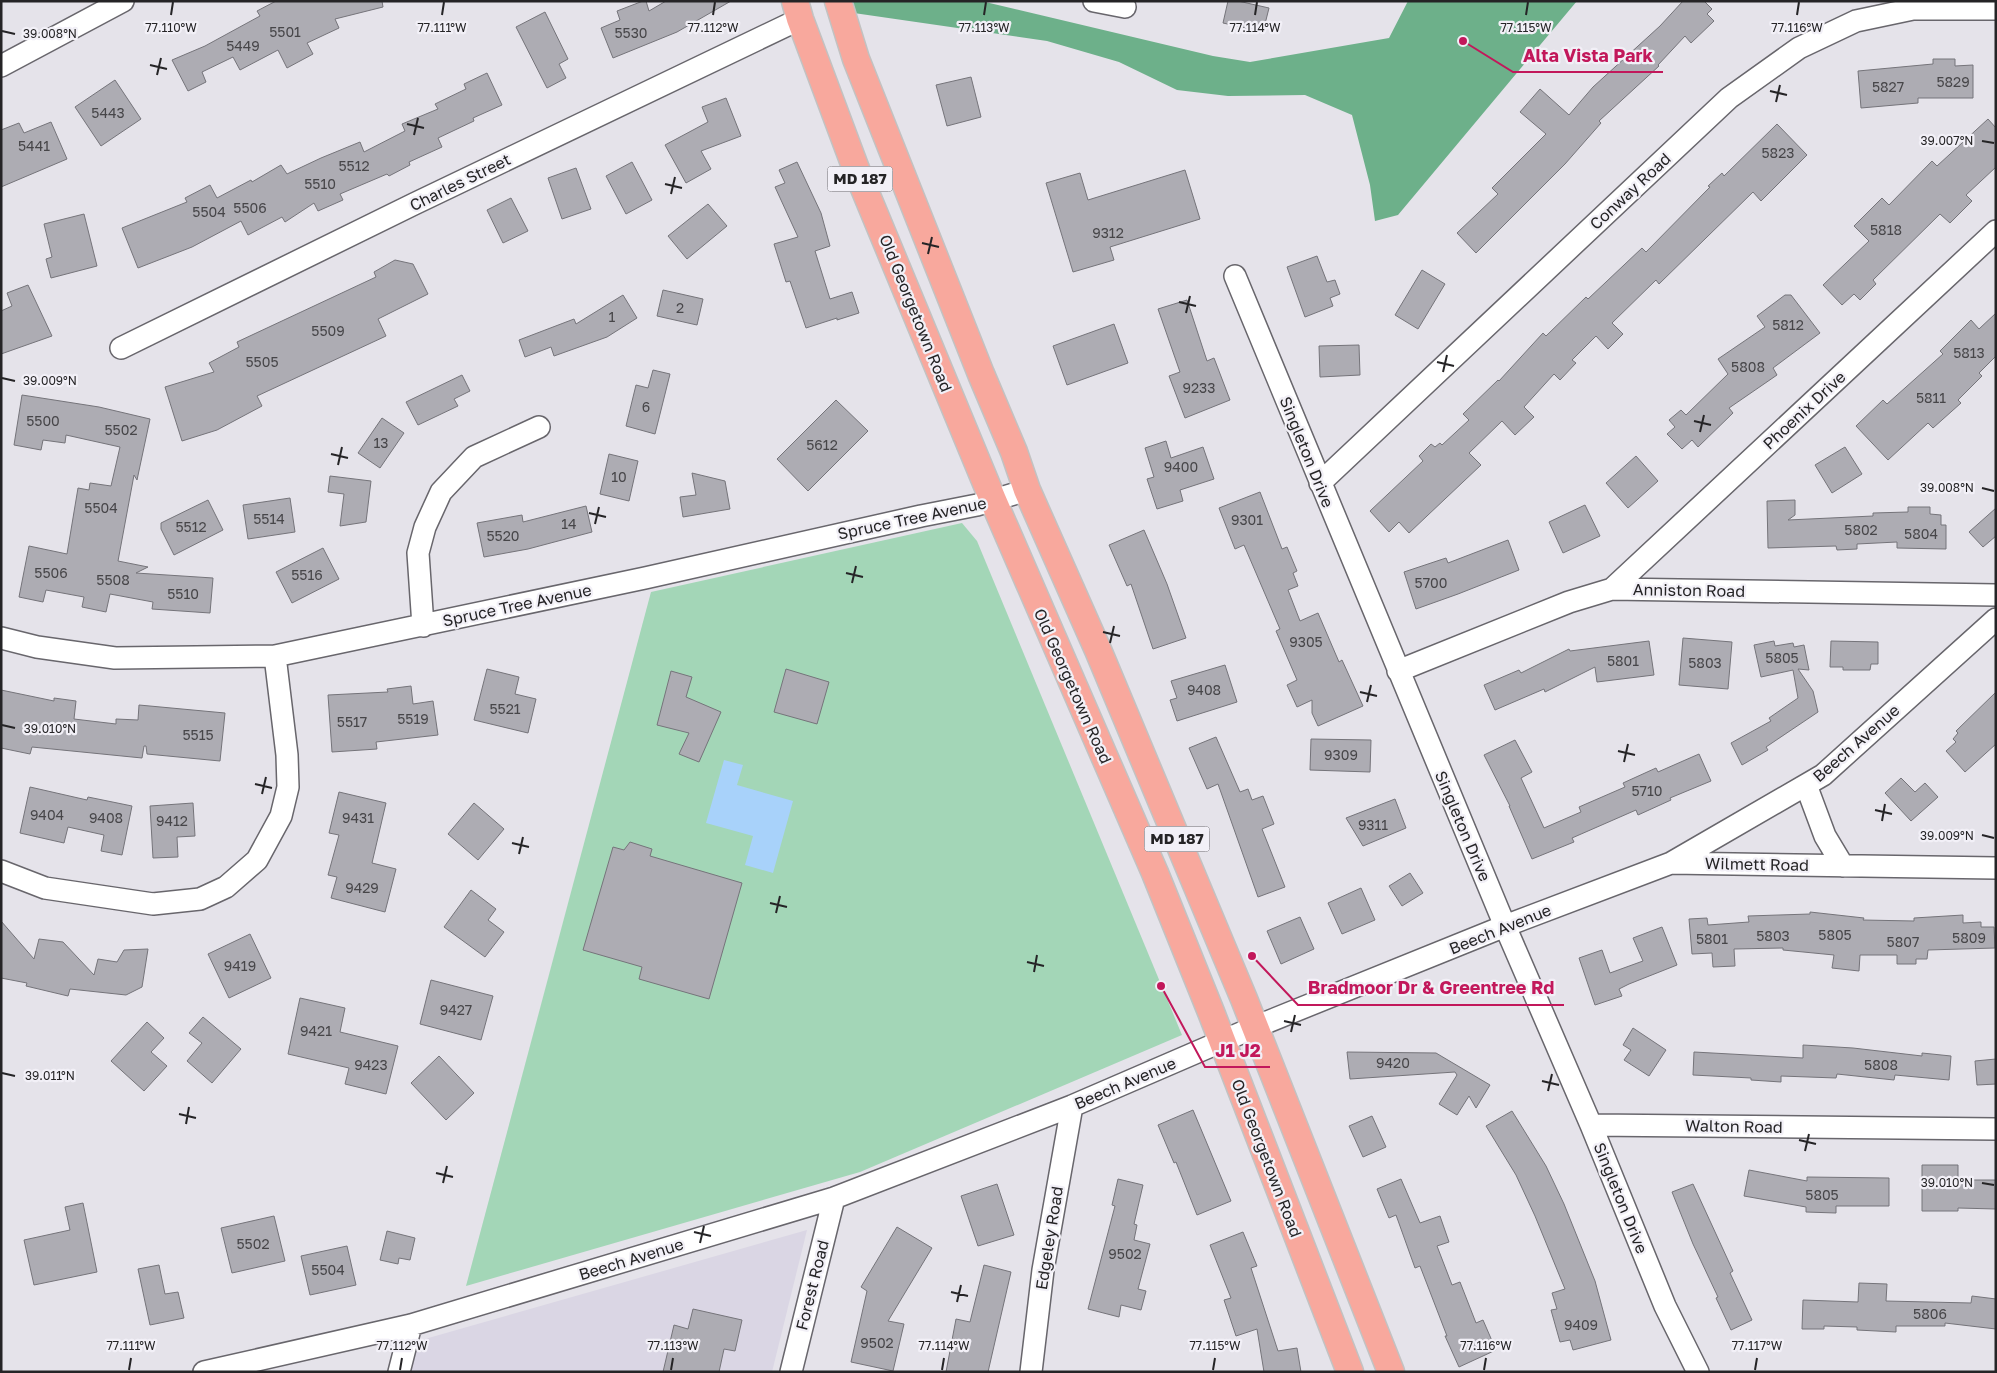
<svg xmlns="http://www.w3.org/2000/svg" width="1997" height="1373" font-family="'Golos Text',sans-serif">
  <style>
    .built { fill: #dad6e4 }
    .green { fill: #a3d6b7 }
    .forest { fill: #6db08a }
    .water { fill: #a8d2fa }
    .building { fill: #adacb3; stroke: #75747a }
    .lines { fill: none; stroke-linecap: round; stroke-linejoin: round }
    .minor-casing { stroke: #68666c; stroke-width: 24 }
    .major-casing { stroke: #c2c2c2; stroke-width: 29 }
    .minor { stroke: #fff; stroke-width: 21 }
    .major { stroke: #f8a89d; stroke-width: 26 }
    .ticks { fill: none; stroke: #252426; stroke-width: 2 }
    .labels { text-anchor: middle; stroke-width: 4.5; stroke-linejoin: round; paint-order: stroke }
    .number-label { font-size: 14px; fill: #474649 }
    .shield { fill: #f2f0f7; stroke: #626165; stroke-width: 1 }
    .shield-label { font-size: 15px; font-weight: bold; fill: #252426 }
    .street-label { font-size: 16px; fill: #252426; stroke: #f2f0f7 }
    .ticks-label { font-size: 12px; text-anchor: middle; fill: #252426; stroke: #f2f0f7; stroke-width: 4.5; stroke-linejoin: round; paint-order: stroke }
    .leader { fill: none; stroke: #c2185b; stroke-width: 2 }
    .callout-dot { fill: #c2185b; stroke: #f2f0f7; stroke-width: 2 }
    .callout-label { font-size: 18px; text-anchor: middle; font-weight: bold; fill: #c2185b; stroke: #f2f0f7; stroke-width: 4.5; stroke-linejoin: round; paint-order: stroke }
  </style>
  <rect width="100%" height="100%" fill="#e5e3ea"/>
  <path class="built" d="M807 1230 772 1372H410L418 1341Z"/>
  <path class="green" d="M962 523 977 541 1182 1035 860 1172 466 1286 651 592Z"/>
  <path class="forest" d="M838 1H981L1213 56 1250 62 1389 38 1408 1H1577L1398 215 1375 221 1370 185 1352 115 1305 95 1228 96 1177 90 1119 62 1047 41 840 11Z"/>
  <path class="water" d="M724 760 743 765 737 785 793 801 773 873 745 865 753 836 706 823Z"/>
  <path class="building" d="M276 1H382L383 7 335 19 339 28 307 43 313 54 287 68 278 50 240 70 233 57 202 72 206 82 188 91 172 60 205 46 260 16 257 11Z
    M643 1H646L649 11 666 1H731L677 32 613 58 601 28 620 20 617 11Z
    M1228 1H1238L1269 8 1263 32 1223 23Z
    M1683 1H1704L1712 9 1707 14 1714 21 1691 43 1685 36 1658 65 1659 66 1599 121 1601 123 1565 164 1476 253 1457 233 1498 194 1492 188 1546 134 1520 112 1540 89 1569 115 1593 87 1660 26Z
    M545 12 568 59 559 64 566 78 547 88 516 27Z
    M1933 59H1955V66L1973 65V98H1918V103L1861 108 1858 71 1933 64Z
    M487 73 502 105 473 118 474 121 438 138 442 147 409 162 410 165 389 176 387 174 340 194 343 200 318 211 314 203 285 222 282 217 248 235 241 221 192 247 138 268 122 228 187 202 185 198 210 185 217 198 251 180 252 182 281 165 287 174 321 158 360 142 364 152 405 131 402 124 438 109 435 104 466 89 464 84Z
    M971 77 981 117 947 126 936 85Z
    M115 80 141 119 101 146 75 107Z
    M726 98 741 136 701 151 711 169 686 183 665 145 708 122 702 107Z
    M1988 119 1996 128V167L1966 195 1972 201 1950 223 1940 214 1873 280 1876 284 1860 300 1854 294 1842 305 1823 285 1869 241 1854 226 1882 198 1889 205 1932 161 1937 166Z
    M51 122 67 159 1 187V130L19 123 24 133Z
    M1777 124 1807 155 1761 201 1753 192 1659 284 1656 280 1612 323 1623 334 1608 349 1596 336 1572 360 1576 363 1560 380 1554 374 1524 407 1534 417 1515 435 1502 421 1469 453 1481 465 1409 533 1399 522 1389 532 1370 511 1423 461 1419 456 1431 444 1435 447 1440 443 1442 445 1469 420 1463 414 1498 380 1499 381 1543 333 1546 336 1586 297 1588 299 1642 248 1646 252 1710 187 1708 186 1722 173 1724 176Z
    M632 162 652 200 626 214 606 176Z
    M797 162 821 213 830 246 815 251 830 299 852 292 859 313 837 320V318L806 328 790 281 786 282 774 244 798 237 775 187 785 183 779 170Z
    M576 168 591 209 562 219 548 178Z
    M1185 170 1200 219 1110 247 1114 260 1073 272 1046 183 1080 173 1088 200Z
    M511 198 528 231 503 243 487 210Z
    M708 204 727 226 687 259 668 236Z
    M84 214 97 266 51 278 46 259 52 257 44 224Z
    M1317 256 1327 282 1335 280 1340 294 1330 298 1333 306 1305 317 1287 267Z
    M395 260 413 264 428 294 378 319 386 336 257 396 262 406 217 430 182 441 165 387 214 372 209 363 239 347 237 342 376 277 374 272Z
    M1422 270 1445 284 1418 329 1395 315Z
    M28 285 52 336 1 354V311L12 306 7 293Z
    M663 290 703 299 697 325 657 316Z
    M623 295 637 318 607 337 554 356 551 347 525 357 519 340 574 319 576 324Z
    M1785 295H1791L1820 333 1773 368 1777 375 1729 408 1733 413 1698 447 1692 440 1682 449 1667 434 1675 427 1669 420 1681 410 1686 415 1728 374 1718 359 1765 327 1757 316Z
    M1187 300 1207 361 1214 358 1230 400 1185 418 1169 376 1180 372 1158 309Z
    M1996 313V356L1979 373 1982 376 1958 400 1961 403 1933 428 1928 423 1888 460 1856 426 1883 400 1887 404 1943 354 1940 351 1971 320 1979 329Z
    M1114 324 1128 363 1067 385 1053 346Z
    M1359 345 1360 375 1320 377 1319 346Z
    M653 370 670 374 655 434 626 426 636 385 648 388Z
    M462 375 470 391 454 399 458 406 418 425 406 402Z
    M22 395 99 407 150 419 137 480 134 475 118 561 148 567 136 573 213 578 210 613 152 609 153 602 110 594 106 612 82 607 84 597 46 590 43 602 19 597 29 546 67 554 78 488 89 490 90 483 111 486 120 447 66 435 65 443 43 440 41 450 14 445Z
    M836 400 868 431 808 491 777 459Z
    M382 418 404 433 380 468 358 453Z
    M1166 441 1171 458 1203 447 1214 479 1180 490 1183 501 1157 509 1147 479 1154 477 1145 448Z
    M1845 447 1862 474 1832 493 1815 465Z
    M609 454 638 461 629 501 600 494Z
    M1636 456 1658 481 1628 508 1606 483Z
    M692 473 725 481 730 509 683 517 680 497 696 495Z
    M330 476 371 481 366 522 340 526 344 494 328 492Z
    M1260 492 1282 549 1287 547 1297 571 1293 573 1298 586 1288 590 1300 621 1318 613 1339 662 1342 660 1363 706 1318 726 1312 713V700L1297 707 1287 685 1297 680 1276 631 1280 629 1244 545 1235 549 1219 508Z
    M290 498 295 532 248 539 243 505Z
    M208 500 223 530 174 555 161 529V523Z
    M1795 500V515L1788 520 1873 516V513L1908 512V507H1930V514L1941 515V525H1946V549L1897 548V542L1857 544V549L1837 550 1836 546 1768 548 1767 501Z
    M1585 505 1600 536 1563 553 1549 522Z
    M586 506 592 532 528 549 484 557 477 523 522 515 523 522Z
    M1996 508V536L1983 547 1969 532Z
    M1144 530 1167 584 1186 638 1153 649 1131 584 1127 586 1109 545Z
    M1508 540 1519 570 1458 594 1416 609 1404 572 1446 558 1448 563Z
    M323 548 339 579 292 603 276 572Z
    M1683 638 1732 642 1728 689 1679 685Z
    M1649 641 1654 675 1597 682 1595 667 1545 692 1544 689 1495 710 1484 685 1519 670 1521 673 1569 649 1570 651Z
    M1774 641 1775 646 1793 643 1794 647 1804 645 1809 670 1798 669 1813 691 1818 712 1766 747 1768 750 1742 765 1731 743 1771 721 1769 718 1798 698 1793 670 1761 677 1754 645Z
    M1831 641 1878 642V664H1871L1870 670H1843V667H1830Z
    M1225 665 1237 702 1177 721 1170 700 1177 698 1171 681Z
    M487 669 519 677 515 694 536 699 528 733 474 720Z
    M786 669 829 682 817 724 774 712Z
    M671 671 692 677 686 697 721 712 699 762 679 754 689 733 657 725Z
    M411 686 413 704 433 701 438 735 376 742 377 749 332 752 328 695 388 692 387 689Z
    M1 690 54 701V698L76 701 74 719 116 724V719L138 720 139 705 225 713 220 761 147 754 146 746H144L142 758 32 747 30 754 1 748Z
    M1996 692V744L1965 772 1946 751 1956 742 1953 739 1958 733 1956 731Z
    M1216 737 1240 792 1248 789 1252 800 1263 796 1274 824 1262 829 1285 887 1258 897 1218 784 1207 789 1189 748Z
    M1311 739 1371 740 1370 772 1310 770Z
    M1515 740 1532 772 1521 778 1544 828 1581 812 1579 807 1625 787 1623 783 1656 768 1658 772 1699 754 1711 781 1670 798 1671 800 1638 815 1636 810 1572 838 1574 842 1532 859 1509 806H1510L1484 755Z
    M1901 778 1915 792 1925 783 1938 797 1911 821 1885 793Z
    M30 787 87 800 88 797 132 806 122 855 101 851 104 835 68 827 64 843 20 833Z
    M339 792 386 803 372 863 396 869 385 912 331 898 337 877 328 875 339 835 329 833Z
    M1395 799 1406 828 1363 846 1346 818Z
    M193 803 195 836 177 837 178 857 153 858 150 806Z
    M474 803 504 829 478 860 448 834Z
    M630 842 652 849 650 856 742 883 709 999 639 979 642 967 583 950 613 847 624 850Z
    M1410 873 1423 893 1402 906 1389 886Z
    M1361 888 1375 920 1342 934 1328 903Z
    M471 890 496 909 488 920 504 932 485 957 444 927Z
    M1810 912 1864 918 1863 920 1914 921V918L1963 915V923L1981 922V927H1994L1995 948 1928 950 1927 959H1916V964H1897V955H1860L1859 971 1832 968 1834 955 1783 950V948L1734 949 1735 966 1713 967 1712 953 1692 954 1689 919 1707 918 1708 925 1749 922 1748 916 1810 914Z
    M1300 917 1314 949 1281 964 1267 931Z
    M1 921 34 959 39 939 63 942 94 975 98 959 117 962 124 950 148 949 142 987 126 995 70 989 68 996 26 986 27 983 1 978Z
    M1662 927 1677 965 1629 984 1619 989 1622 996 1595 1005 1579 958 1602 950 1610 973 1643 961 1633 938Z
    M250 934 271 978 229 998 208 954Z
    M431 980 493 996 481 1040 420 1024Z
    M300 998 345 1008 340 1032 398 1046 386 1094 345 1084 349 1068 288 1054Z
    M203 1017 241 1049 212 1083 187 1061 202 1043 189 1033Z
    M147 1022 164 1038 151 1052 167 1066 144 1091 111 1061Z
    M1633 1028 1666 1050 1649 1076 1624 1060 1631 1050 1623 1045Z
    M1803 1045 1853 1048 1922 1056V1053L1951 1056 1949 1080 1895 1075 1894 1080 1837 1074 1836 1078 1781 1076V1082L1751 1080V1078L1693 1075 1694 1052 1803 1058Z
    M1347 1052 1436 1053 1490 1085 1476 1108 1469 1096 1457 1115 1439 1104 1457 1075 1455 1072 1350 1079Z
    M439 1056 474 1093 446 1120 411 1083Z
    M1996 1059V1084L1977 1085 1975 1061Z
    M1193 1110 1231 1201 1197 1215 1176 1162 1174 1163 1158 1125Z
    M1512 1111 1546 1166 1564 1204 1595 1281 1611 1340 1573 1350 1570 1340 1560 1342 1551 1310 1557 1309 1552 1293 1565 1289 1535 1216 1516 1175 1486 1126Z
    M1372 1116 1386 1147 1363 1157 1349 1126Z
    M1922 1165H1958V1180H1996V1209L1958 1208V1211H1922Z
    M1749 1170 1807 1181V1177L1889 1178V1206H1836V1213L1806 1212V1207L1744 1196Z
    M1118 1179 1143 1185 1134 1224 1137 1225 1134 1240 1150 1244 1138 1289 1146 1291 1141 1310 1121 1305 1119 1317 1088 1309 1115 1206 1112 1205Z
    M1401 1179 1420 1223 1440 1216 1449 1242 1437 1246 1452 1285 1460 1282 1476 1323 1483 1320 1496 1350 1459 1367 1445 1336H1447L1420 1266 1415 1268 1396 1215 1389 1218 1377 1189Z
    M997 1184 1014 1235 978 1246 961 1196Z
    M1693 1184 1733 1271 1730 1273 1752 1320 1731 1330 1716 1298 1718 1297 1693 1244 1672 1192Z
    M83 1203 97 1272 34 1285 24 1240 70 1230 65 1207Z
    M274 1216 285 1261 232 1273 221 1228Z
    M897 1227 932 1248 888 1321 904 1324 893 1371 851 1362 867 1291 861 1287Z
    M387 1231 415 1238 410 1260 399 1258 398 1264 380 1260Z
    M1243 1232 1257 1266 1251 1268 1278 1351 1297 1348 1301 1372H1264L1257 1329 1236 1336 1224 1300 1231 1298 1210 1245Z
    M347 1246 356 1285 310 1295 301 1256Z
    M159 1265 165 1294 178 1292 184 1318 150 1325 138 1269Z
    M984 1265 1011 1272 988 1372H946L956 1319 970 1322Z
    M1859 1283 1887 1284 1886 1301 1971 1303 1972 1296 1996 1299V1329L1945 1323V1326H1896V1332L1857 1330V1327L1824 1326V1329H1802L1803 1300 1858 1302Z
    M693 1309 742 1320 735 1351 724 1349 719 1372H663L674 1325 688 1329Z"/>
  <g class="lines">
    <defs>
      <path id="minor" d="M1094 1 1125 7
        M1 66 123 1
        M1235 276 1505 926 1591 1125 1665 1306 1698 1372
        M121 348 414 204 800 19
        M1320 483 1729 98 1799 48 1856 21 1913 9H1996
        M1612 589 1996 231
        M423 626 418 553 425 527 441 492 474 457 539 427
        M1 638 37 647 115 658 275 656 645 578 921 516 977 505 1027 490
        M1398 671 1569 602 1612 589 1996 595
        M1806 785 1825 836 1843 866
        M1671 863 1996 868
        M1 871 45 888 153 904 200 899 226 887 257 860 281 816 288 787 287 755 275 656
        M1591 1125 1996 1129
        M204 1372 411 1325 834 1198 1072 1106 1255 1027 1505 926 1671 863 1823 775 1996 619
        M399 1372 411 1325
        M791 1372 834 1198
        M1031 1372 1043 1270 1072 1106"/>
      <path id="major" d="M795 1 800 19 856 169 993 500 1155 873 1211 1012 1350 1372
        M838 1 856 59 981 374 1014 452 1027 490 1098 650 1244 999 1391 1372"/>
    </defs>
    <use href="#minor" class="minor-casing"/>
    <use href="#major" class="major-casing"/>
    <use href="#minor" class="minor"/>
    <use href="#major" class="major"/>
  </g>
  <path class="ticks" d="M171 15 173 2M442 15 444 2M713 15 715 2M984 15 986 2M1255 15 1257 2M1526 15 1528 2M1797 15 1799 2M2 31 15 34M150 65 167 69M157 75 161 58M1770 91 1787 95M1776 102 1780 85M407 124 424 128M414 135 418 118M1982 141 1994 143M665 184 682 188M671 194 675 177M922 243 939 247M928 254 932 237M1179 302 1196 306M1186 313 1190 296M1437 362 1454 366M1443 372 1447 355M2 378 15 381M1694 421 1711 425M1700 432 1704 415M331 454 348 458M338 465 342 447M1982 488 1994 491M589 513 606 517M595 524 599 507M846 573 863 577M852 583 856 566M1103 632 1120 636M1110 643 1114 626M1360 692 1377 696M1367 702 1371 685M2 725 15 728M1618 751 1635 755M1624 762 1628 744M255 784 272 788M262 794 266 777M1875 810 1892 814M1882 821 1885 804M1982 835 1994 838M512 843 529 847M519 854 523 837M770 903 787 907M776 913 780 896M1027 962 1044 966M1034 972 1037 955M1284 1021 1301 1025M1291 1032 1295 1015M2 1073 15 1076M1542 1081 1559 1085M1548 1091 1552 1074M179 1114 196 1118M186 1124 189 1107M1799 1140 1816 1144M1805 1151 1809 1134M436 1173 453 1177M443 1183 447 1166M1982 1183 1994 1185M694 1232 711 1236M700 1243 704 1226M951 1292 968 1296M957 1302 961 1285M129 1370 131 1358M400 1370 402 1358M671 1370 673 1358M942 1370 944 1358M1213 1370 1215 1358M1484 1370 1486 1358M1755 1370 1757 1358"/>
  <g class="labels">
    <g class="number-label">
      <text x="285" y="37">5501</text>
      <text x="631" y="38">5530</text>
      <text x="243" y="51">5449</text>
      <text x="1953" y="87">5829</text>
      <text x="1888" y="92">5827</text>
      <text x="108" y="118">5443</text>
      <text x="34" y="151">5441</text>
      <text x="1778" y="158">5823</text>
      <text x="354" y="171">5512</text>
      <text x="320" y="189">5510</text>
      <text x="250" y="213">5506</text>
      <text x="209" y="217">5504</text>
      <text x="1886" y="235">5818</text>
      <text x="1108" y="238">9312</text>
      <text x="680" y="313">2</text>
      <text x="612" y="322">1</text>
      <text x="1788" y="330">5812</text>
      <text x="328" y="336">5509</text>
      <text x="1969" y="358">5813</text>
      <text x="262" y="367">5505</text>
      <text x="1748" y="372">5808</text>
      <text x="1199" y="393">9233</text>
      <text x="1931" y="403">5811</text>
      <text x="646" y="412">6</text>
      <text x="43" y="426">5500</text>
      <text x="121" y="435">5502</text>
      <text x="381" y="448">13</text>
      <text x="822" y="450">5612</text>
      <text x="1181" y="472">9400</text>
      <text x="619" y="482">10</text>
      <text x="101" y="513">5504</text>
      <text x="269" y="524">5514</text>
      <text x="1247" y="525">9301</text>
      <text x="569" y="529">14</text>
      <text x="191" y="532">5512</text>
      <text x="1861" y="535">5802</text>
      <text x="1921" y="539">5804</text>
      <text x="503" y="541">5520</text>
      <text x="51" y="578">5506</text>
      <text x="307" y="580">5516</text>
      <text x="113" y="585">5508</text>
      <text x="1431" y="588">5700</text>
      <text x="183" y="599">5510</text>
      <text x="1306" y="647">9305</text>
      <text x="1782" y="663">5805</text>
      <text x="1623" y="666">5801</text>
      <text x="1705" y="668">5803</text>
      <text x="1204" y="695">9408</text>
      <text x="505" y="714">5521</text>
      <text x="413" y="724">5519</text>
      <text x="352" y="727">5517</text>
      <text x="198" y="740">5515</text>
      <text x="1341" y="760">9309</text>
      <text x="1647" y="796">5710</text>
      <text x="47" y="820">9404</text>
      <text x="106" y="823">9408</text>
      <text x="358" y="823">9431</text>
      <text x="172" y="826">9412</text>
      <text x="1373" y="830">9311</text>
      <text x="362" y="893">9429</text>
      <text x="1835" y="940">5805</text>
      <text x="1773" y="941">5803</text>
      <text x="1969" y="943">5809</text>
      <text x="1712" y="944">5801</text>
      <text x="1903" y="947">5807</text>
      <text x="240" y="971">9419</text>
      <text x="456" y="1015">9427</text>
      <text x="316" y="1036">9421</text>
      <text x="1393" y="1068">9420</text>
      <text x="371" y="1070">9423</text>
      <text x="1881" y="1070">5808</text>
      <text x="1822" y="1200">5805</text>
      <text x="253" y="1249">5502</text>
      <text x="1125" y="1259">9502</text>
      <text x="328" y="1275">5504</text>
      <text x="1930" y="1319">5806</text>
      <text x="1581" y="1330">9409</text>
      <text x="877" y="1348">9502</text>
    </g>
    <g class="shield">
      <rect x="827.5" y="166.5" width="65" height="25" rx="4"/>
      <rect x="1144.5" y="826.5" width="65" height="25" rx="4"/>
    </g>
    <g class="shield-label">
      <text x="860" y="184">MD 187</text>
      <text x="1177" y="844">MD 187</text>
    </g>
    <g class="street-label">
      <text transform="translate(460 182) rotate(-26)" y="6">Charles Street</text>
      <text transform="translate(1630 191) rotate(-43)" y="6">Conway Road</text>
      <text transform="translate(916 313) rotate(68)" y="6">Old Georgetown Road</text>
      <text transform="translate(1804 410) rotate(-43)" y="6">Phoenix Drive</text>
      <text transform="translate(1307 452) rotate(68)" y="6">Singleton Drive</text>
      <text transform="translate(912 518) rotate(-12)" y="6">Spruce Tree Avenue</text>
      <text transform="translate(1689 590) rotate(1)" y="6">Anniston Road</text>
      <text transform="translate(517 605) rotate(-12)" y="6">Spruce Tree Avenue</text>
      <text transform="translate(1073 686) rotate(66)" y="6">Old Georgetown Road</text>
      <text transform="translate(1856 743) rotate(-41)" y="6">Beech Avenue</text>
      <text transform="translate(1463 826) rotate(67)" y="6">Singleton Drive</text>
      <text transform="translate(1757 864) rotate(1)" y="6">Wilmett Road</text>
      <text transform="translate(1500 929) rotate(-22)" y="6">Beech Avenue</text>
      <text transform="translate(1125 1083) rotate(-23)" y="6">Beech Avenue</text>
      <text transform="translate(1734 1126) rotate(1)" y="6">Walton Road</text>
      <text transform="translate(1267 1158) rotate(69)" y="6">Old Georgetown Road</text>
      <text transform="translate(1621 1198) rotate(68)" y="6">Singleton Drive</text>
      <text transform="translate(1049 1238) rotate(-81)" y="6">Edgeley Road</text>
      <text transform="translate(631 1259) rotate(-17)" y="6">Beech Avenue</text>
      <text transform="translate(812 1285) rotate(-76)" y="6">Forest Road</text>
    </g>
  </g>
  <g class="ticks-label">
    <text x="442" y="32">77.111°W</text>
    <text x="713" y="32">77.112°W</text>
    <text x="984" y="32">77.113°W</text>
    <text x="1255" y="32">77.114°W</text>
    <text x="1526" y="32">77.115°W</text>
    <text x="1797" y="32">77.116°W</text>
    <text x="171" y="32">77.110°W</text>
    <text x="50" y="38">39.008°N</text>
    <text x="1947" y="145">39.007°N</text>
    <text x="50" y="385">39.009°N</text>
    <text x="1947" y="492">39.008°N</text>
    <text x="50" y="733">39.010°N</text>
    <text x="1947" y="840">39.009°N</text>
    <text x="50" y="1080">39.011°N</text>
    <text x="1947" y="1187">39.010°N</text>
    <text x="131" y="1350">77.111°W</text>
    <text x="402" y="1350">77.112°W</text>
    <text x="673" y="1350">77.113°W</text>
    <text x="944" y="1350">77.114°W</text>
    <text x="1215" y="1350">77.115°W</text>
    <text x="1486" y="1350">77.116°W</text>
    <text x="1757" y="1350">77.117°W</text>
  </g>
  <path class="leader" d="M1463 41L1513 72H1663M1252 956L1298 1005H1564M1161 986L1205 1067H1270"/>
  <g class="callout-dot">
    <circle cx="1463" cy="41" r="5"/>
    <circle cx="1252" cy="956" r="5"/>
    <circle cx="1161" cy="986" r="5"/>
  </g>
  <g class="callout-label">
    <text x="1588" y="62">Alta Vista Park</text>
    <text x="1431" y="994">Bradmoor Dr &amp; Greentree Rd</text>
    <text x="1238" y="1057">J1 J2</text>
  </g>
  <rect width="1997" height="1373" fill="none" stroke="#252426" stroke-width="5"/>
</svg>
